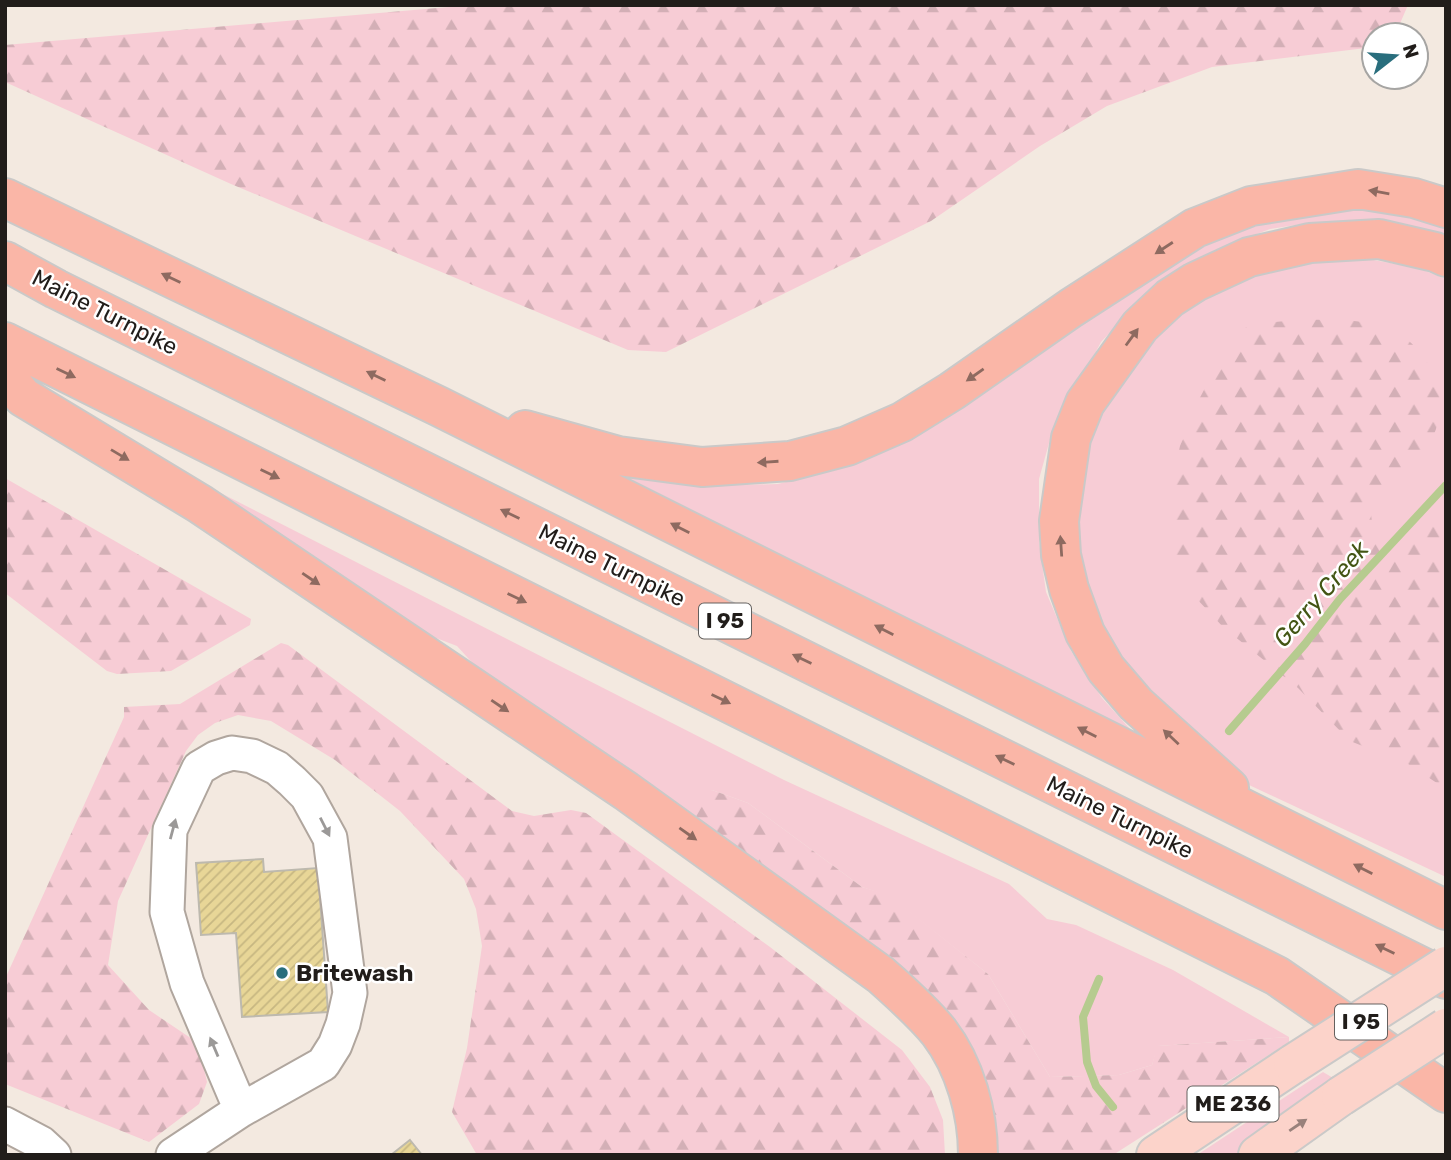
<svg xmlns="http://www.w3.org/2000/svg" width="1451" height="1160" font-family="Rubik,sans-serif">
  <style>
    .grass { fill: #f7ccd5 }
    .forest { fill: url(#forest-firs) }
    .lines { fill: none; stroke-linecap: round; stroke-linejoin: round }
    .stream { stroke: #b6cb8f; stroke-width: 8 }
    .building { fill: url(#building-hatch); stroke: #bdb9ae; stroke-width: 2 }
    .minor-casing { stroke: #b0a69e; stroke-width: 37 }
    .major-casing { stroke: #cac9c8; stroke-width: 42 }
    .highway-casing { stroke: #cac9c8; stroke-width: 42 }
    .minor { stroke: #fff; stroke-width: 33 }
    .major { stroke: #fcd3ca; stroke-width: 38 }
    .highway { stroke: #fab6a7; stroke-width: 38 }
    .major-bridge-casing { stroke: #cac9c8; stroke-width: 42; stroke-linecap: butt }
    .major-bridge { stroke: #fcd3ca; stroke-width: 38 }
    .oneway { fill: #8e6a60 }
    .oneway2 { fill: #9b9998 }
    .oneway3 { fill: #99817b }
    .poi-dot { fill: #296e7d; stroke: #fff; stroke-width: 2.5 }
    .labels { text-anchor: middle; stroke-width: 5; stroke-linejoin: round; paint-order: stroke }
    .shield { fill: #fff; stroke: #64615f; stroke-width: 2 }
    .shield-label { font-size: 21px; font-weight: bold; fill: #211d1a }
    .street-label { font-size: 23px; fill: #211d1a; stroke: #fff }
    .poi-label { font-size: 23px; font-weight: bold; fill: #211d1a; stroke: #fff; text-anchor: start }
    .water-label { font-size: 24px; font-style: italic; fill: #435514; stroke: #fff }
  </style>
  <defs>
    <pattern id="forest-firs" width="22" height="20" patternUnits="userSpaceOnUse" patternTransform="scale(1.75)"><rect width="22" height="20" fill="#f7ccd5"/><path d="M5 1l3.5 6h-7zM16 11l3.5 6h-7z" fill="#d3afb6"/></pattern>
    <pattern id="building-hatch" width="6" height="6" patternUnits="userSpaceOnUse" patternTransform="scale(1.75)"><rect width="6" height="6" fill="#e8d697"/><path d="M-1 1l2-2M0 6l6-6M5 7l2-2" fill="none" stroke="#c7b782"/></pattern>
  </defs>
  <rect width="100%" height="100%" fill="#f3e9e0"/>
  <path class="grass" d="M1333 206 1378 210 1446 226V244L1372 223 1315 222 1270 229 1215 250 1153 287 1101 342 1051 436 1039 479V542L1046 592 1071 651 1102 698 1140 740 590 470 695 486 778 484 832 470 1202 237Z
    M1351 256 1418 268 1446 279V877L1249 785 1187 737 1146 699 1092 617 1073 527 1079 466 1119 368 1195 294 1244 272Z
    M152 458 784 780 1009 884 1047 919 1076 925 1173 970 1289 1037 1158 1046 1152 1065 1119 1075 1050 1077 988 974 889 896 862 887 748 803 712 790 689 819 488 680 457 646 405 626Z
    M1323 1072 1340 1082 1236 1155H1197Z"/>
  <path class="forest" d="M472 5H1408L1395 35H1374V47L1212 67 1107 106 1040 146 931 221 666 352 628 350 231 184 5 82V45Z
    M1296 320C1351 320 1403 314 1432 371 1441 389 1443 410 1436 429 1428 452 1410 466 1393 484 1385 493 1378 504 1371 514L1373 531 1394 548 1446 502V789L1408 764 1350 741 1298 688 1223 627 1196 598 1175 561 1171 539V506L1174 473 1180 446 1196 405 1229 343 1242 329 1255 324Z
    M5 478 251 619 250 625 171 671 117 674 107 671 5 593Z
    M281 643 288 645 512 811 534 816 571 810 586 813 770 947 902 1050 930 1087 943 1120 945 1155H477L452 1112 467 1048 482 946 476 909 464 879 400 811 335 760 271 721 238 715 215 723 198 735 186 751 118 901 108 965 149 1010 198 1043 207 1082 199 1104 149 1142 5 1084V979L124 717V707L180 704Z
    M712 790 748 803 862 887 889 895 988 974 1050 1077 1119 1075 1152 1065 1157 1046 1289 1037V1042L1113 1155H992L963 1050 690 819 692 802Z"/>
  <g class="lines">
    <path class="stream" d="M1229 731 1305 644 1340 599 1446 485
      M1099 979 1083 1017 1087 1062 1096 1086 1113 1107"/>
  </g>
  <path class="building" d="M263 859 264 872 318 868 328 1012 242 1017 236 933 201 935 196 863Z
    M410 1140 422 1155H391Z"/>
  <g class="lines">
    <defs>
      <path id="minor" d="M5 1124 41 1143 54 1155
        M173 1155 241 1110 323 1064 335 1045 343 1024 350 993 330 838 307 796 292 781 277 768 252 756 232 753 216 758 199 768 170 830 167 912 187 983 241 1110"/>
      <path id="major" d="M1156 1155 1293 1064
        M1258 1155 1341 1096"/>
      <path id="highway" d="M5 198 438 406 1446 910
        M5 261 56 289 1446 979
        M5 342 1277 976 1446 1093
        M5 375 23 397 200 504 626 791 881 975C901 993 922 1011 939 1032 965 1066 978 1113 978 1155
        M525 430 618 456 702 467 790 461 847 446 902 422 952 391 1071 308 1195 228 1251 206 1358 189 1414 198 1446 208
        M1229 788 1136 704 1106 669 1085 633 1069 589 1061 555 1059 521 1071 438 1085 403 1140 326 1170 298 1195 282 1249 257 1310 243 1379 239 1435 252 1446 257"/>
    </defs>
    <use href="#minor" class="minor-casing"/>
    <use href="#major" class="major-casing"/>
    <use href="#highway" class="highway-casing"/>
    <use href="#minor" class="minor"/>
    <use href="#major" class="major"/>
    <use href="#highway" class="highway"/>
    <defs>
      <path id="major-bridge" d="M1293 1064 1446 966
        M1341 1096 1446 1028"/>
    </defs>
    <use href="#major-bridge" class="major-bridge-casing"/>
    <use href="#major-bridge" class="major-bridge"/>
  </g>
  <defs><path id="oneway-solid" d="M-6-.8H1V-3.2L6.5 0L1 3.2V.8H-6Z" transform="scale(1.75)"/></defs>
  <g class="oneway">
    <use href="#oneway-solid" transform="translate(1379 192) rotate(-170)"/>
    <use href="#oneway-solid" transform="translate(1164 248) rotate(147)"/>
    <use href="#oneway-solid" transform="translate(171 278) rotate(-154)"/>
    <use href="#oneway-solid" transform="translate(1132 337) rotate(-54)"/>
    <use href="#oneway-solid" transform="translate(66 373) rotate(26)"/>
    <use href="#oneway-solid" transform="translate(975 375) rotate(145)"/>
    <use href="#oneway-solid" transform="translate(376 376) rotate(-154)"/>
    <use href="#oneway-solid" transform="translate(120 455) rotate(31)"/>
    <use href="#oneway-solid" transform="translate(768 462) rotate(176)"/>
    <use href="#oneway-solid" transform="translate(270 474) rotate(26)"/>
    <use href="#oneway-solid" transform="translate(510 514) rotate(-154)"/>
    <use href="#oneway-solid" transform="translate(680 528) rotate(-153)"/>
    <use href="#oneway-solid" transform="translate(1061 546) rotate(-94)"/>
    <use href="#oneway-solid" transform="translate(311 579) rotate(34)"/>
    <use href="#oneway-solid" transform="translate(517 598) rotate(26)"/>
    <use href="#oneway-solid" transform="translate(884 630) rotate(-153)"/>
    <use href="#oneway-solid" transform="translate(802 659) rotate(-154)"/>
    <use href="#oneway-solid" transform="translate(721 699) rotate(26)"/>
    <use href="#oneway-solid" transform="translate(500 706) rotate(34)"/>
    <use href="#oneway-solid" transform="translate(1087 732) rotate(-153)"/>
    <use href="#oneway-solid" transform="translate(1171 737) rotate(-137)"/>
    <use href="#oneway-solid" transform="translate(1005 760) rotate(-154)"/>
    <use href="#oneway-solid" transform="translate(688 834) rotate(35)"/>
    <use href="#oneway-solid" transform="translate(1363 869) rotate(-153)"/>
    <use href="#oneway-solid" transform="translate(1385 949) rotate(-154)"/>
  </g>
  <g class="oneway2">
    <use href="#oneway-solid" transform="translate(325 827) rotate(63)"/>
    <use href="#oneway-solid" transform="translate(173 829) rotate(-75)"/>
    <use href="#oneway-solid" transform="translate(214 1047) rotate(-113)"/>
  </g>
  <use class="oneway3" href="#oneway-solid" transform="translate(1298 1125) rotate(-34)"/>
  <circle class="poi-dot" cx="282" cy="973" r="7"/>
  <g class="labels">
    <g class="shield">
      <rect x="699" y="603.5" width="52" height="35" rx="5"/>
      <rect x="1335" y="1004.5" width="52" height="35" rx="5"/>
      <rect x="1187.5" y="1086.5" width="91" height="35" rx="5"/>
    </g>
    <g class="shield-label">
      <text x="725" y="628">I 95</text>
      <text x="1361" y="1029">I 95</text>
      <text x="1233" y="1111">ME 236</text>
    </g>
    <g class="street-label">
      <text transform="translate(105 312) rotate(27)" y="8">Maine Turnpike</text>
      <text transform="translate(612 565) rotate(26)" y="8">Maine Turnpike</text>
      <text transform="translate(1120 817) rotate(26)" y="8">Maine Turnpike</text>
    </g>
    <g class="poi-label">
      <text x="296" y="981">Britewash</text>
    </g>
    <g class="water-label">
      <text transform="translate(1321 594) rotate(-49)" y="8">Gerry Creek</text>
    </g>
  </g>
  <rect width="1451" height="1160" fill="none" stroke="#211d1a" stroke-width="14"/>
  <g transform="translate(1395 56) rotate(73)"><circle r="33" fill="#ffffff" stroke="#a6a5a3" stroke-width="2"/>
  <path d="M0-5L12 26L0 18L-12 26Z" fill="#296e7d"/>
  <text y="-10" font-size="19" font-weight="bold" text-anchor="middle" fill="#211d1a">N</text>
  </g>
</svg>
